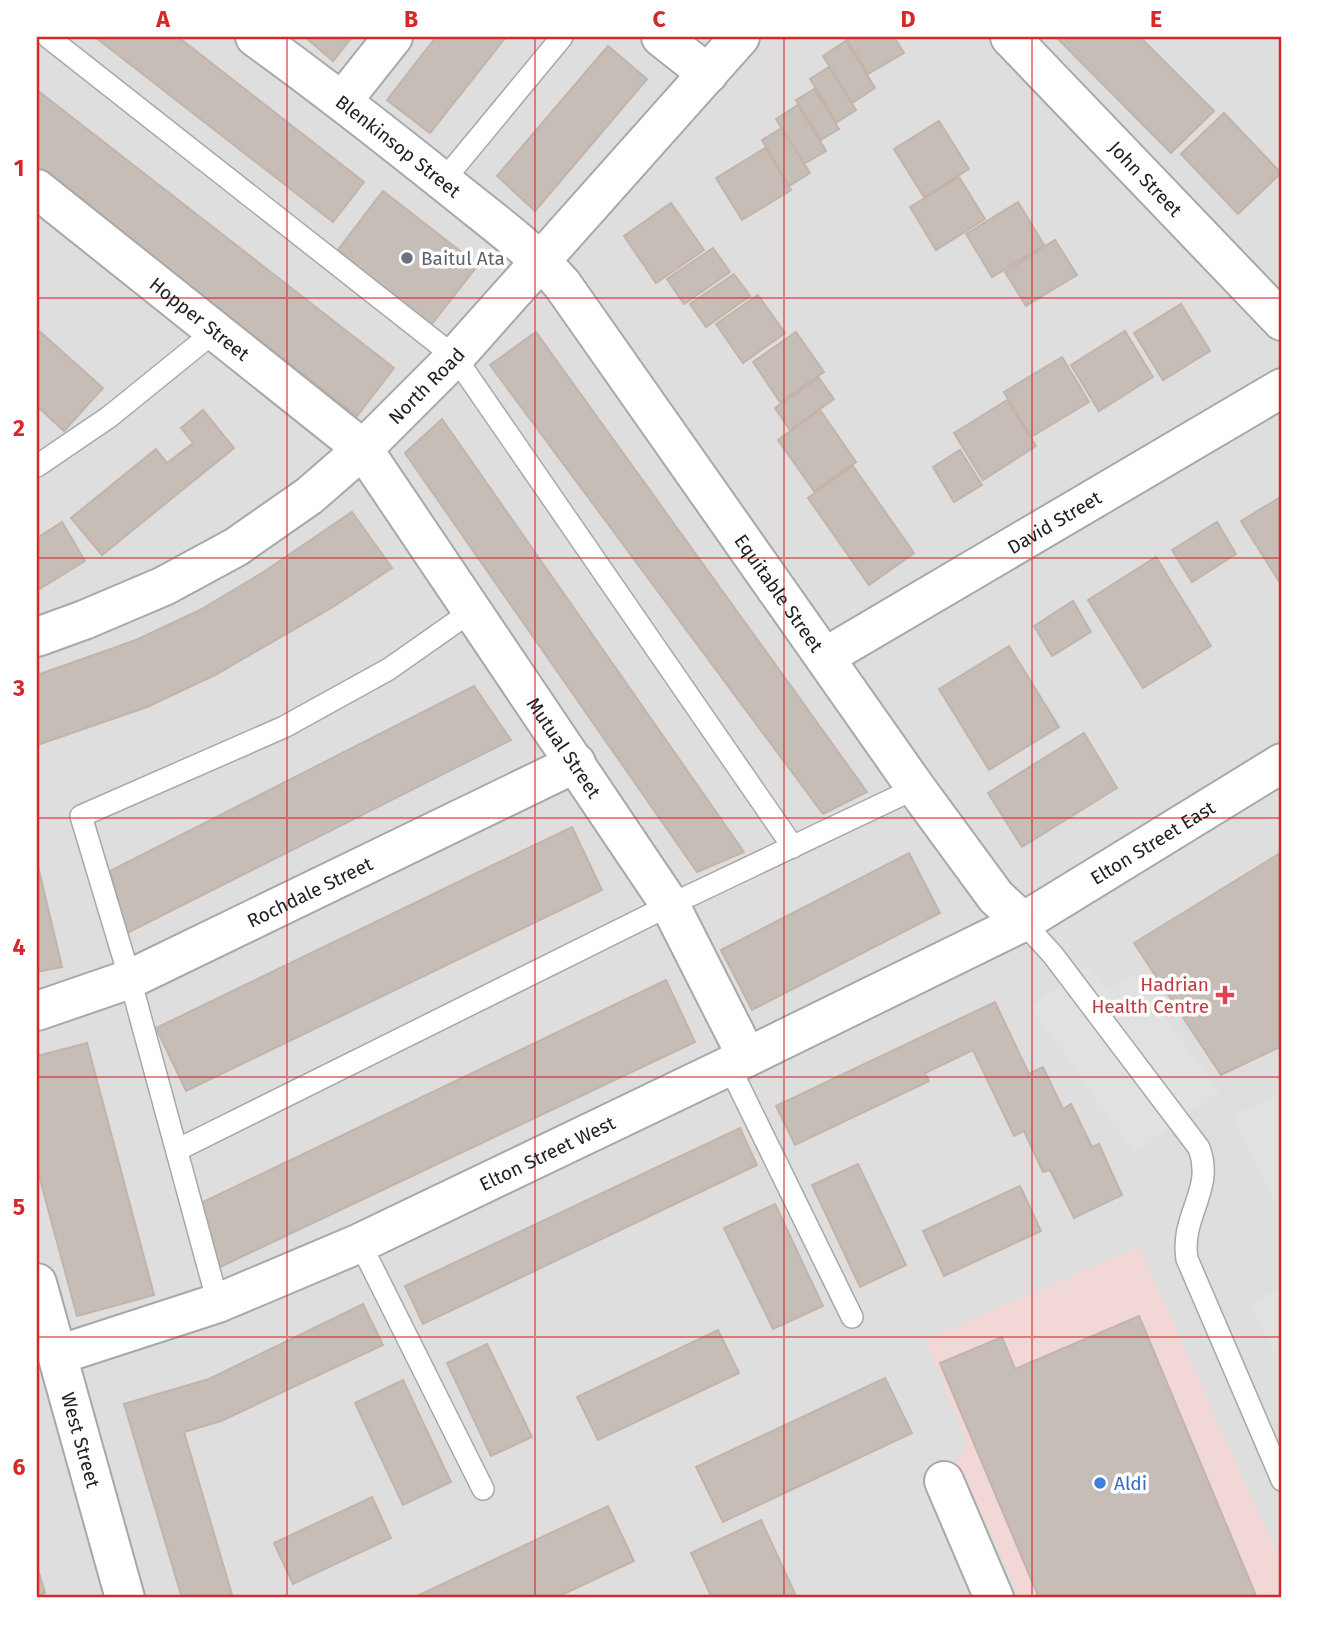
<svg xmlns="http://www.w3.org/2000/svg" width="1319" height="1635" font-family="'Fira Sans',sans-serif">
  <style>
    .residential { fill: #dfdede }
    .commercial { fill: #f2d7d7 }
    .parking { fill: #e1e1e1 }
    .building { fill: #c6bdb6; stroke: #c3b3a9; stroke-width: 2 }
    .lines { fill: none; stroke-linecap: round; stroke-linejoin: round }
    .service-casing { stroke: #a8a8a8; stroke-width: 24 }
    .minor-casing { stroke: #a8a8a8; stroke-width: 42 }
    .tertiary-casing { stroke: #a8a8a8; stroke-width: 42 }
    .service { stroke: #fff; stroke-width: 21 }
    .minor { stroke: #fff; stroke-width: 38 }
    .tertiary { stroke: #fff; stroke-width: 38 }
    .grid { fill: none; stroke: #d62828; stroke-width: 2; stroke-opacity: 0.55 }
    .worship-dot { fill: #6b7280; stroke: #fff; stroke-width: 2.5 }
    .health-dot { fill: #e0444e; stroke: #fff; stroke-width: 2.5 }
    .shop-dot { fill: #3f7fe0; stroke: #fff; stroke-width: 2.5 }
    .labels { text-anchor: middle; stroke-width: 7; stroke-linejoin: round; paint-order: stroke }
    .street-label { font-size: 19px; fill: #212121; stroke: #fff }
    .worship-label { font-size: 19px; fill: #5b616d; stroke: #fff; text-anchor: start }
    .health-label { font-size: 19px; fill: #be3a42; stroke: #fff; text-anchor: end }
    .shop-label { font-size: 19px; fill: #366cbe; stroke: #fff; text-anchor: start }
    .neatline { fill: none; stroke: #d62828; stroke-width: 2.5 }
    .grid-label { font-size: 23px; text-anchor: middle; font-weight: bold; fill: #d62828 }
  </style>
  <rect width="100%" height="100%" fill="#f1eee7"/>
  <path class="residential" d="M37 37H1282V1598H37Z"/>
  <path class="commercial" d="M1139 1247 1282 1564V1598H1022L955 1460 968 1446 926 1339Z"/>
  <path class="parking" d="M1089 965 1108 991 1132 974 1220 1092 1133 1153 1031 1007Z
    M1282 1092V1217L1232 1116Z
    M1282 1287V1369L1250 1303Z"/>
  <path class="building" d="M95 37H178L364 182 333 222Z
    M305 37H352L333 61Z
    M436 37H506L430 133 387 100Z
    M845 37H894L904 53 868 74Z
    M1056 37H1140L1214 111 1171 153Z
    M846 41 875 88 852 103 823 56Z
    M608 46 647 79 535 211 497 176Z
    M829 67 856 110 837 122 810 79Z
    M814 89 839 129 821 140 796 100Z
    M37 90 394 368 357 416 37 167Z
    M798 105 826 151 804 164 776 119Z
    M1224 113 1281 173 1238 214 1181 154Z
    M939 121 969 169 924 197 894 149Z
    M782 128 810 173 789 186 762 140Z
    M765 148 791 190 742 220 716 178Z
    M959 177 985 219 936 250 910 207Z
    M383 191 478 265 431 325 337 251Z
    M1018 202 1044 245 992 277 966 234Z
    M671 203 704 250 656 283 624 236Z
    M1055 240 1077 275 1026 306 1005 272Z
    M713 248 730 272 684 304 667 279Z
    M734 274 750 296 706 327 690 304Z
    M758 295 785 333 743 363 716 324Z
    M1181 304 1210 351 1163 380 1134 333Z
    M37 329 103 388 64 431 37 406Z
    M1125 331 1153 377 1099 411 1071 365Z
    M536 332 867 792 823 814 490 365Z
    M796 332 824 372 780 402 753 362Z
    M1062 357 1089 402 1031 437 1004 392Z
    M819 378 834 399 790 430 775 408Z
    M1007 400 1036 446 983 480 954 433Z
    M203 410 234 448 102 555 71 518 156 449 167 463 193 443 181 428Z
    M820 410 856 462 814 491 778 440Z
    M442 419 744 852 697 872 405 453Z
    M960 450 982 485 954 502 933 467Z
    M853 466 914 553 869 585 808 498Z
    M1282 496V586L1241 521Z
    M352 512 392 568 333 607 215 675 147 707 37 745V675L136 640 200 610 262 573Z
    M62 522 85 561 38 590 37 538Z
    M1217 522 1236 554 1192 582 1172 550Z
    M1156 557 1211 646 1143 688 1088 600Z
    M1073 601 1091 632 1052 656 1034 626Z
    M1009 646 1059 727 989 770 939 689Z
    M474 686 511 740 127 933 110 871Z
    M1084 733 1117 788 1022 847 988 793Z
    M572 827 602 890 186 1091 156 1028Z
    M1282 852V1046L1221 1075 1134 943Z
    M909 853 940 913 752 1010 721 950Z
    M37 862 62 967 37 972Z
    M666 980 695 1042 220 1267 201 1203Z
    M995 1002 1029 1074 1043 1067 1063 1109 1071 1104 1092 1147 1099 1144 1122 1195 1074 1218 1050 1170 1043 1172 1024 1131 1014 1136 973 1050 925 1073 929 1081 795 1145 776 1106Z
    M87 1043 154 1295 77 1316 37 1168V1056Z
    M740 1128 757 1165 423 1324 405 1286Z
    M858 1164 906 1265 860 1287 812 1185Z
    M1020 1186 1041 1231 944 1276 923 1231Z
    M775 1204 823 1306 773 1329 724 1228Z
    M363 1304 383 1345 221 1421 184 1432 233 1598H182L124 1404 209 1379Z
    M1139 1316 1257 1598H1039L940 1363 1002 1337 1015 1369Z
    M718 1330 739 1373 598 1440 577 1397Z
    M487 1344 532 1437 491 1456 447 1363Z
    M885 1378 912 1433 723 1522 696 1467Z
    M403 1380 451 1482 403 1505 355 1403Z
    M372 1497 391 1538 293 1584 274 1543Z
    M608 1506 634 1561 555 1598H420L419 1595Z
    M761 1520 796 1596 791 1598H712L691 1553Z
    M37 1566 45 1593 37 1596Z"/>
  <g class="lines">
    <defs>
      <path id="service" d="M48 37 455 357 793 847
        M443 181 562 37
        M37 466 109 417 214 332
        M1023 922 1053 955 1199 1148C1215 1190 1180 1215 1187 1259L1282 1480
        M729 1066 852 1317
        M177 1150 670 905 916 788
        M360 1243 483 1489
        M218 1303 130 979 81 816 284 727 389 669 473 610"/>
      <g id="minor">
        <path id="s1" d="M255 37C323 86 388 137 454 190 491 220 530 248 562 284L916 788 996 897 1023 922"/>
        <path d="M661 37 708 74"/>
        <path id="s2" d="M1010 37 1282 321"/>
        <path d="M343 100 393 37"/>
        <path id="s3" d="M37 189 363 449 670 905 747 1057"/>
        <path id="s4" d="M37 637 84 620 164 586 236 547 309 496 363 449 455 357 740 37"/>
        <path id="s5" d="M825 657 1282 388"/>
        <path id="s6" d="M37 1011 130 979 576 763"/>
        <path id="s7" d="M58 1355 218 1303 360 1243 729 1066 1023 922 1282 763"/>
        <path d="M944 1481 994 1598"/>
      </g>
      <g id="tertiary">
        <path id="s8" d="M37 1283 125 1598"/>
      </g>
    </defs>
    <use href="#service" class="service-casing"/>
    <use href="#minor" class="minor-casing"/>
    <use href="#tertiary" class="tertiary-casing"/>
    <use href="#service" class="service"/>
    <use href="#minor" class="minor"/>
    <use href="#tertiary" class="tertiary"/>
  </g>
  <path class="grid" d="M287 37V1598M535 37V1598M784 37V1598M1032 37V1598M37 298H1282M37 558H1282M37 818H1282M37 1077H1282M37 1337H1282"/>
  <circle class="worship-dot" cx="407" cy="258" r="7"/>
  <path class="health-dot" d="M1221.5 984.5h7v7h7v7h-7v7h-7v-7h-7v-7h7z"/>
  <circle class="shop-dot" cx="1100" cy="1483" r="7"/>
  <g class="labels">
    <g class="street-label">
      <text dy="7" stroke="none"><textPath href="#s1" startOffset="180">Blenkinsop Street</textPath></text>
      <text dy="7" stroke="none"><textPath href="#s2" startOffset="196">John Street</textPath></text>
      <text dy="7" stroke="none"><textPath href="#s3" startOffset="208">Hopper Street</textPath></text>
      <text dy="7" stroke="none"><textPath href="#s4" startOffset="469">North Road</textPath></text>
      <text dy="7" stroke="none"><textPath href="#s5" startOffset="266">David Street</textPath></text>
      <text dy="7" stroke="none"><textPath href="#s1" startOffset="772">Equitable Street</textPath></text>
      <text dy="7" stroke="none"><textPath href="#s3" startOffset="777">Mutual Street</textPath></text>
      <text dy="7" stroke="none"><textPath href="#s7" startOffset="1211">Elton Street East</textPath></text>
      <text dy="7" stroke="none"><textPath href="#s6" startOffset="298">Rochdale Street</textPath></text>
      <text dy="7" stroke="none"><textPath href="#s7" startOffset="530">Elton Street West</textPath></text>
      <text dy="7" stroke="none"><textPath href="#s8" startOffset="163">West Street</textPath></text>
    </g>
    <g class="worship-label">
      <text x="421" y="265">Baitul Ata</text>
    </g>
    <g class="health-label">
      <text x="1209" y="991">Hadrian<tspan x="1209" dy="22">Health Centre</tspan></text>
    </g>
    <g class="shop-label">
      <text x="1114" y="1490">Aldi</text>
    </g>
  </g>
  <rect width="1319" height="1635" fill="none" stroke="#ffffff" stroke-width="77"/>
  <rect x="38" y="38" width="1242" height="1558" class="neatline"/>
  <g class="grid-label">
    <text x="163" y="27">A</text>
    <text x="411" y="27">B</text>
    <text x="659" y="27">C</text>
    <text x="908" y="27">D</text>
    <text x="1156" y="27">E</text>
    <text x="19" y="176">1</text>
    <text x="19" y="436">2</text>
    <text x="19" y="696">3</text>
    <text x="19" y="955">4</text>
    <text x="19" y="1215">5</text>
    <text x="19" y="1475">6</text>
  </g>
</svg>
